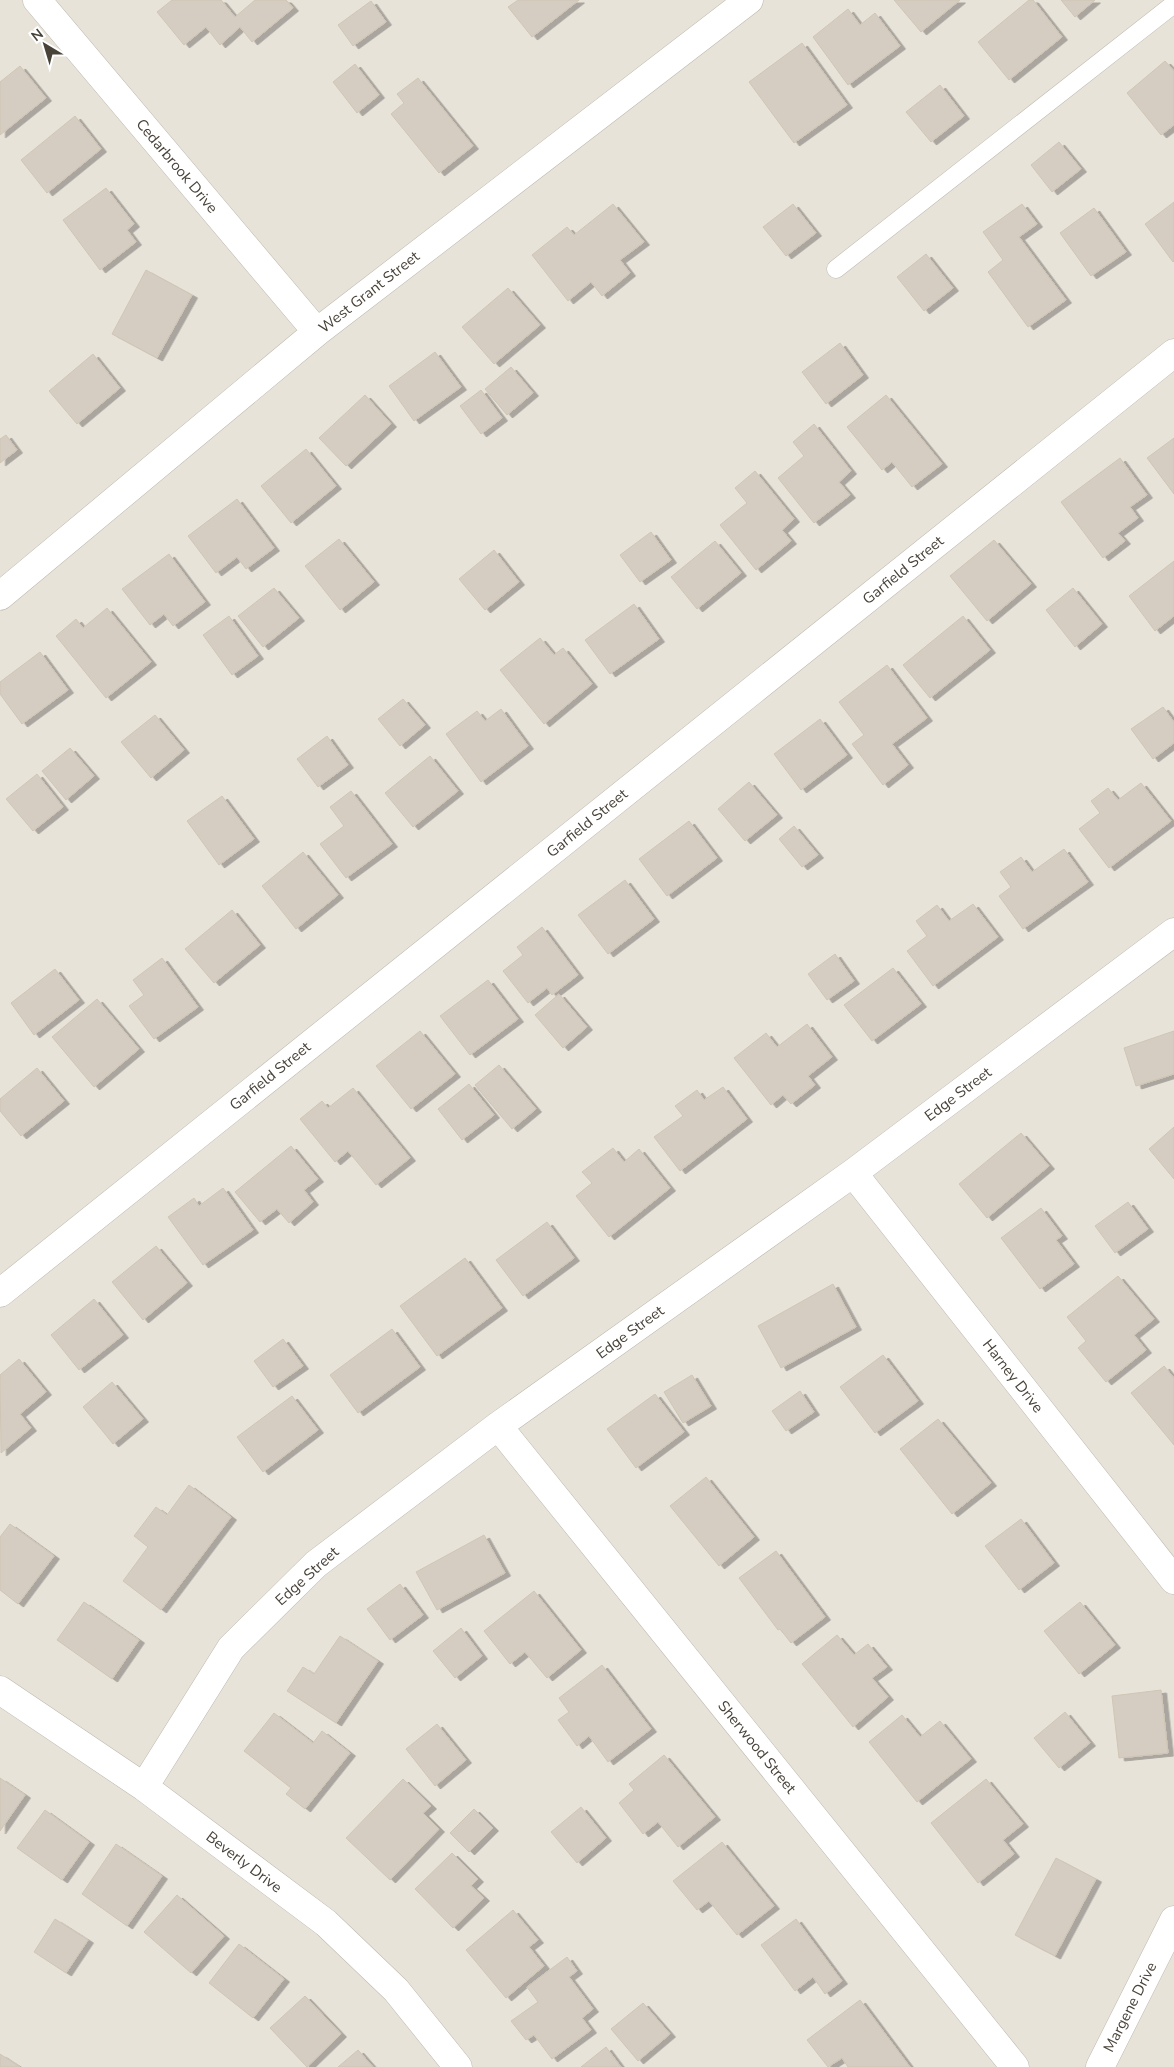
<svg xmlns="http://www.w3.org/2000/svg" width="1174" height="2067" font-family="'Nunito Sans',sans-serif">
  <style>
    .residential { fill: #e8e3d9 }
    .building { fill: #d5cdc1; stroke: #cfc5b4; filter: url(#shadow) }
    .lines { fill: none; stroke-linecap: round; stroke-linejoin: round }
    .lane-casing { stroke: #bfb9ae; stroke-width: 19 }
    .street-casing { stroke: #bfb9ae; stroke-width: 29 }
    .lane { stroke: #fff; stroke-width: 18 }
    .street { stroke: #fff; stroke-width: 28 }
    .labels { text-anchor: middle; stroke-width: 4.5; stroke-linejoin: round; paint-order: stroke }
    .street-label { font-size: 15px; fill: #484239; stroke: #fff }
  </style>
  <defs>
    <filter id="shadow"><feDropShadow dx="5.5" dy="3" stdDeviation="0" flood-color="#0004"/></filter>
  </defs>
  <rect width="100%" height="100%" fill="#f4f1eb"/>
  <path class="residential" d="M0 0H1174V2067H0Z"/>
  <path class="building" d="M172 0H221L235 17 255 0H286L293 8 252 42 240 27 220 45 206 27 184 45 157 12Z
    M518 0H579L532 37 508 7Z
    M894 0H960L921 32Z
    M1029 0H1033L1062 37 1009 80 978 42Z
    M1061 0H1095L1075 17Z
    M371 1 386 22 353 46 338 25Z
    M848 9 860 25 875 13 900 46 848 85 813 37Z
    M802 43 847 105 794 143 749 82Z
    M1165 61 1174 71V125L1161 135 1127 93Z
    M355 64 379 95 357 113 333 82Z
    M20 66 46 98 0 135V82Z
    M418 78 473 146 439 173 391 114 404 103 397 94Z
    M940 85 964 116 931 142 906 112Z
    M75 116 101 149 47 193 21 160Z
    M1059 142 1081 169 1052 192 1031 165Z
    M106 188 134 224 127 230 136 242 100 270 63 220Z
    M1174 202V261L1173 262 1145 224Z
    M613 204 644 242 620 260 630 273 602 296 591 282 568 301 532 255 567 227 574 235Z
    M793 204 816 233 786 256 763 227Z
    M1022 204 1037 224 1019 237 1066 300 1028 327 988 272 1003 260 983 232Z
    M1094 208 1126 252 1091 276 1060 233Z
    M926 254 953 288 924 311 897 277Z
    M146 270 192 295 157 358 112 334Z
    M508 288 540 325 494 364 462 327Z
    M840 343 863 375 826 404 802 372Z
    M435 352 461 387 414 421 389 386Z
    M93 354 120 388 77 424 49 391Z
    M511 367 533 393 507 415 485 389Z
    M481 390 502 418 481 434 460 406Z
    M365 395 391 424 346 466 319 438Z
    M886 395 942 464 912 487 892 462 882 470 847 427Z
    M814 424 851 471 839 482 850 495 814 523 778 478 804 456 793 442Z
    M6 435 17 450 0 463V439Z
    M1174 438V494L1147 458Z
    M306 449 336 486 291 523 261 486Z
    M1120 458 1147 495 1130 507 1138 518 1118 533 1125 541 1103 558 1061 502Z
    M755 471 794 519 782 530 791 541 756 570 720 525 747 503 735 488Z
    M237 499 274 548 246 569 237 557 216 573 188 536Z
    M651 532 671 560 640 582 620 555Z
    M339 539 374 582 340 610 305 566Z
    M994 540 1031 584 987 621 950 576Z
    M715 541 741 573 697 609 671 577Z
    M494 550 519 582 485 610 459 579Z
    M169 554 205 602 173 626 164 614 150 625 122 589Z
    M1174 561V616L1155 631 1129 596Z
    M274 588 299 618 263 647 238 616Z
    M1073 588 1102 624 1075 647 1046 610Z
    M634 604 659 639 610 674 585 640Z
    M107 608 151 662 106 698 56 636 76 619 83 628Z
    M229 616 258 656 232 675 203 635Z
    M963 616 990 650 930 698 903 665Z
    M540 638 554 655 563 648 592 684 544 724 500 670Z
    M40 652 68 690 22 724 0 694V682Z
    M887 665 927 718 892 744 908 765 883 785 852 744 864 735 839 702Z
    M403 699 425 725 400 746 378 719Z
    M1163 707 1174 722V743L1153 759 1131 729Z
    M501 709 528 746 481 782 446 734 477 711 485 721Z
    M155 715 184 750 151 778 121 742Z
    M820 719 847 755 801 790 774 754Z
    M327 736 348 765 318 787 297 759Z
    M70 748 94 776 66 800 42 771Z
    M430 756 458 791 413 827 385 793Z
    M37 774 63 807 33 831 6 799Z
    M749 782 777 815 745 841 718 809Z
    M1141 783 1171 821 1109 868 1079 829 1100 813 1091 801 1108 788 1118 800Z
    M351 791 392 844 346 878 320 844 344 826 330 807Z
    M222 796 254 839 219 865 187 821Z
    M689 821 717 858 667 896 639 859Z
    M794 826 818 855 802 867 779 839Z
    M1064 849 1088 882 1023 929 999 896 1011 887 1000 872 1021 857 1032 872Z
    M303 852 338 895 296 929 262 886Z
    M625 880 654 919 608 954 578 915Z
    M973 904 998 937 933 986 907 951 927 936 916 921 937 905 949 921Z
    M232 910 260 945 214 983 185 949Z
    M542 927 578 975 552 995 547 988 528 1003 503 971 523 955 517 947Z
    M835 954 854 981 827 1000 808 974Z
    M162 958 198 1007 154 1039 129 1006 144 995 133 980Z
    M893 968 921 1004 872 1041 844 1005Z
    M55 969 79 1000 34 1035 11 1003Z
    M488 980 518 1019 470 1055 440 1016Z
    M559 994 587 1027 563 1048 535 1015Z
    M97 999 139 1049 94 1087 52 1037Z
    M807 1024 832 1057 808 1076 815 1085 791 1104 783 1095 771 1105 734 1058 766 1033 777 1047Z
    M420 1031 455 1074 411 1109 376 1066Z
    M1174 1031V1074L1136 1086 1124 1048Z
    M499 1065 536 1109 512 1129 475 1085Z
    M37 1068 64 1101 21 1136 0 1111V1099Z
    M469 1084 494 1115 462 1140 438 1109Z
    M723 1087 747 1119 680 1171 654 1137 683 1116 675 1106 697 1090 704 1100Z
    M353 1088 410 1158 376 1185 348 1151 335 1162 300 1119 322 1101 328 1108Z
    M1174 1127V1179L1149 1149Z
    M1021 1133 1049 1166 987 1218 959 1184Z
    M291 1146 318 1179 304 1190 313 1202 289 1223 277 1209 260 1222 235 1192Z
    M613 1148 624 1162 639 1149 670 1188 609 1237 576 1196 592 1183 582 1172Z
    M223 1188 253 1230 203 1265 168 1217 194 1198 199 1206Z
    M1128 1202 1148 1229 1115 1253 1095 1226Z
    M1041 1208 1062 1236 1056 1240 1074 1264 1040 1289 1001 1238Z
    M547 1222 574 1258 523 1296 496 1260Z
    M156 1246 187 1283 143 1320 112 1282Z
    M465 1258 502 1308 437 1356 400 1306Z
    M1118 1276 1154 1319 1134 1335 1146 1350 1106 1382 1078 1348 1086 1341 1067 1317Z
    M833 1284 856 1327 781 1368 758 1326Z
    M94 1299 123 1335 79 1370 51 1335Z
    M392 1329 420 1367 358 1413 330 1375Z
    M283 1339 303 1366 273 1387 254 1361Z
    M883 1355 918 1401 875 1433 840 1387Z
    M19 1359 46 1392 20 1414 31 1428 1 1453 0 1375Z
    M1164 1366 1174 1378V1445L1131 1393Z
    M692 1375 711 1406 683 1423 664 1392Z
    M112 1382 143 1419 113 1444 83 1407Z
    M800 1391 814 1412 786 1431 772 1411Z
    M655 1394 684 1432 636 1468 607 1429Z
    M292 1396 318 1430 263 1472 237 1437Z
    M938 1419 991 1483 952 1514 900 1449Z
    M706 1477 754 1537 719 1566 670 1506Z
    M189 1485 231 1517 161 1610 123 1581 148 1547 134 1536 156 1507 167 1515Z
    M1021 1519 1054 1563 1019 1590 985 1546Z
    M10 1524 54 1556 18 1604 0 1590V1537Z
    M484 1535 505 1573 437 1610 416 1572Z
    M776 1551 825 1617 791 1643 780 1629 778 1630 739 1578Z
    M400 1584 423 1615 390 1640 367 1609Z
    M534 1591 581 1650 547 1678 525 1652 510 1664 484 1631Z
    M84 1602 139 1640 112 1679 57 1640Z
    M1080 1602 1115 1645 1079 1674 1044 1631Z
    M461 1628 482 1656 455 1678 433 1651Z
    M837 1635 854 1655 868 1644 887 1667 872 1678 888 1697 853 1727 802 1664Z
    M340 1636 378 1661 336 1723 287 1691 303 1667 314 1674Z
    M602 1665 651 1729 608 1762 589 1736 577 1746 558 1720 569 1712 559 1698Z
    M1161 1690 1168 1753 1119 1758 1112 1696Z
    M1065 1712 1090 1743 1059 1768 1034 1738Z
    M274 1713 313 1743 322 1731 350 1753 305 1809 286 1794 291 1788 244 1751Z
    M902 1715 920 1737 940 1721 971 1759 917 1802 869 1742Z
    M437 1724 466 1760 435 1786 406 1749Z
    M664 1755 715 1817 678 1847 658 1822 643 1834 619 1803 634 1790 629 1784Z
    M0 1778 25 1795 0 1831Z
    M403 1779 431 1806 423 1813 439 1829 390 1880 346 1838Z
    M986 1779 1023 1824 1003 1840 1014 1854 978 1883 931 1823Z
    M581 1807 606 1838 577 1863 551 1832Z
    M474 1809 493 1828 469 1852 450 1833Z
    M45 1810 89 1842 62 1880 17 1848Z
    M722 1842 774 1906 737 1935 709 1901 697 1910 673 1881Z
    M116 1844 162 1876 127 1926 82 1894Z
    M452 1853 478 1879 471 1886 484 1898 453 1928 415 1889Z
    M1056 1858 1096 1879 1055 1956 1015 1935Z
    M177 1895 224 1936 191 1973 144 1932Z
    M513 1910 538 1940 529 1947 544 1966 506 1998 466 1950Z
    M55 1919 88 1940 66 1973 34 1952Z
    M796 1919 842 1981 825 1994 813 1977 795 1991 761 1945Z
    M239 1944 284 1979 253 2018 209 1983Z
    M567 1957 577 1971 569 1977 593 2009 582 2018 591 2030 552 2059 534 2035 526 2040 511 2021 538 2002 527 1987Z
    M305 1996 341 2034 307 2067 270 2028Z
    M860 2000 910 2067H848L842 2058 828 2067 807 2040Z
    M643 2003 670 2034 638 2061 611 2029Z
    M606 2047 621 2067H581Z
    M358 2050 373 2067H338Z
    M0 2054 20 2067H0Z"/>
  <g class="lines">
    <defs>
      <path id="lane" d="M836 269 1174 4"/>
      <path id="street" d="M37 0 317 332
        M0 596 317 332 749 0
        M853 1173 1174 1580
        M0 1293 1174 353
        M498 1426 1015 2067
        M0 1690 144 1787 326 1923 396 1990 458 2067
        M144 1787 231 1648 316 1564 498 1426 853 1173 1174 932
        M1100 2067 1174 1920"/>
    </defs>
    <use href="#lane" class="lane-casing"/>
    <use href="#street" class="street-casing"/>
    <use href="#lane" class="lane"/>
    <use href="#street" class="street"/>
  </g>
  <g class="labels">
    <g class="street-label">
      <text transform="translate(177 166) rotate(50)" y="5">Cedarbrook Drive</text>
      <text transform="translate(369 292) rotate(-38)" y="5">West Grant Street</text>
      <text transform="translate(903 570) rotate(-39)" y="5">Garfield Street</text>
      <text transform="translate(587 823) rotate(-39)" y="5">Garfield Street</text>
      <text transform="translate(270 1076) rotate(-39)" y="5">Garfield Street</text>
      <text transform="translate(958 1094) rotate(-37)" y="5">Edge Street</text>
      <text transform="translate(630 1332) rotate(-36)" y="5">Edge Street</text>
      <text transform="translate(1013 1376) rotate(52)" y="5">Harney Drive</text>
      <text transform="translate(307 1576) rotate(-42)" y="5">Edge Street</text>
      <text transform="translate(757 1747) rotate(51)" y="5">Sherwood Street</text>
      <text transform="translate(244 1862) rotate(37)" y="5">Beverly Drive</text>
      <text transform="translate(1130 2007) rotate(-63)" y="5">Margene Drive</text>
    </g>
  </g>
  <g transform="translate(45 45) rotate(322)" stroke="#ffffff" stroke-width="4" paint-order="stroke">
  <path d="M0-4L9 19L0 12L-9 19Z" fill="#484239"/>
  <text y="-8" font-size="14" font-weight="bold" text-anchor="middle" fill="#484239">N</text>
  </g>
</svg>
